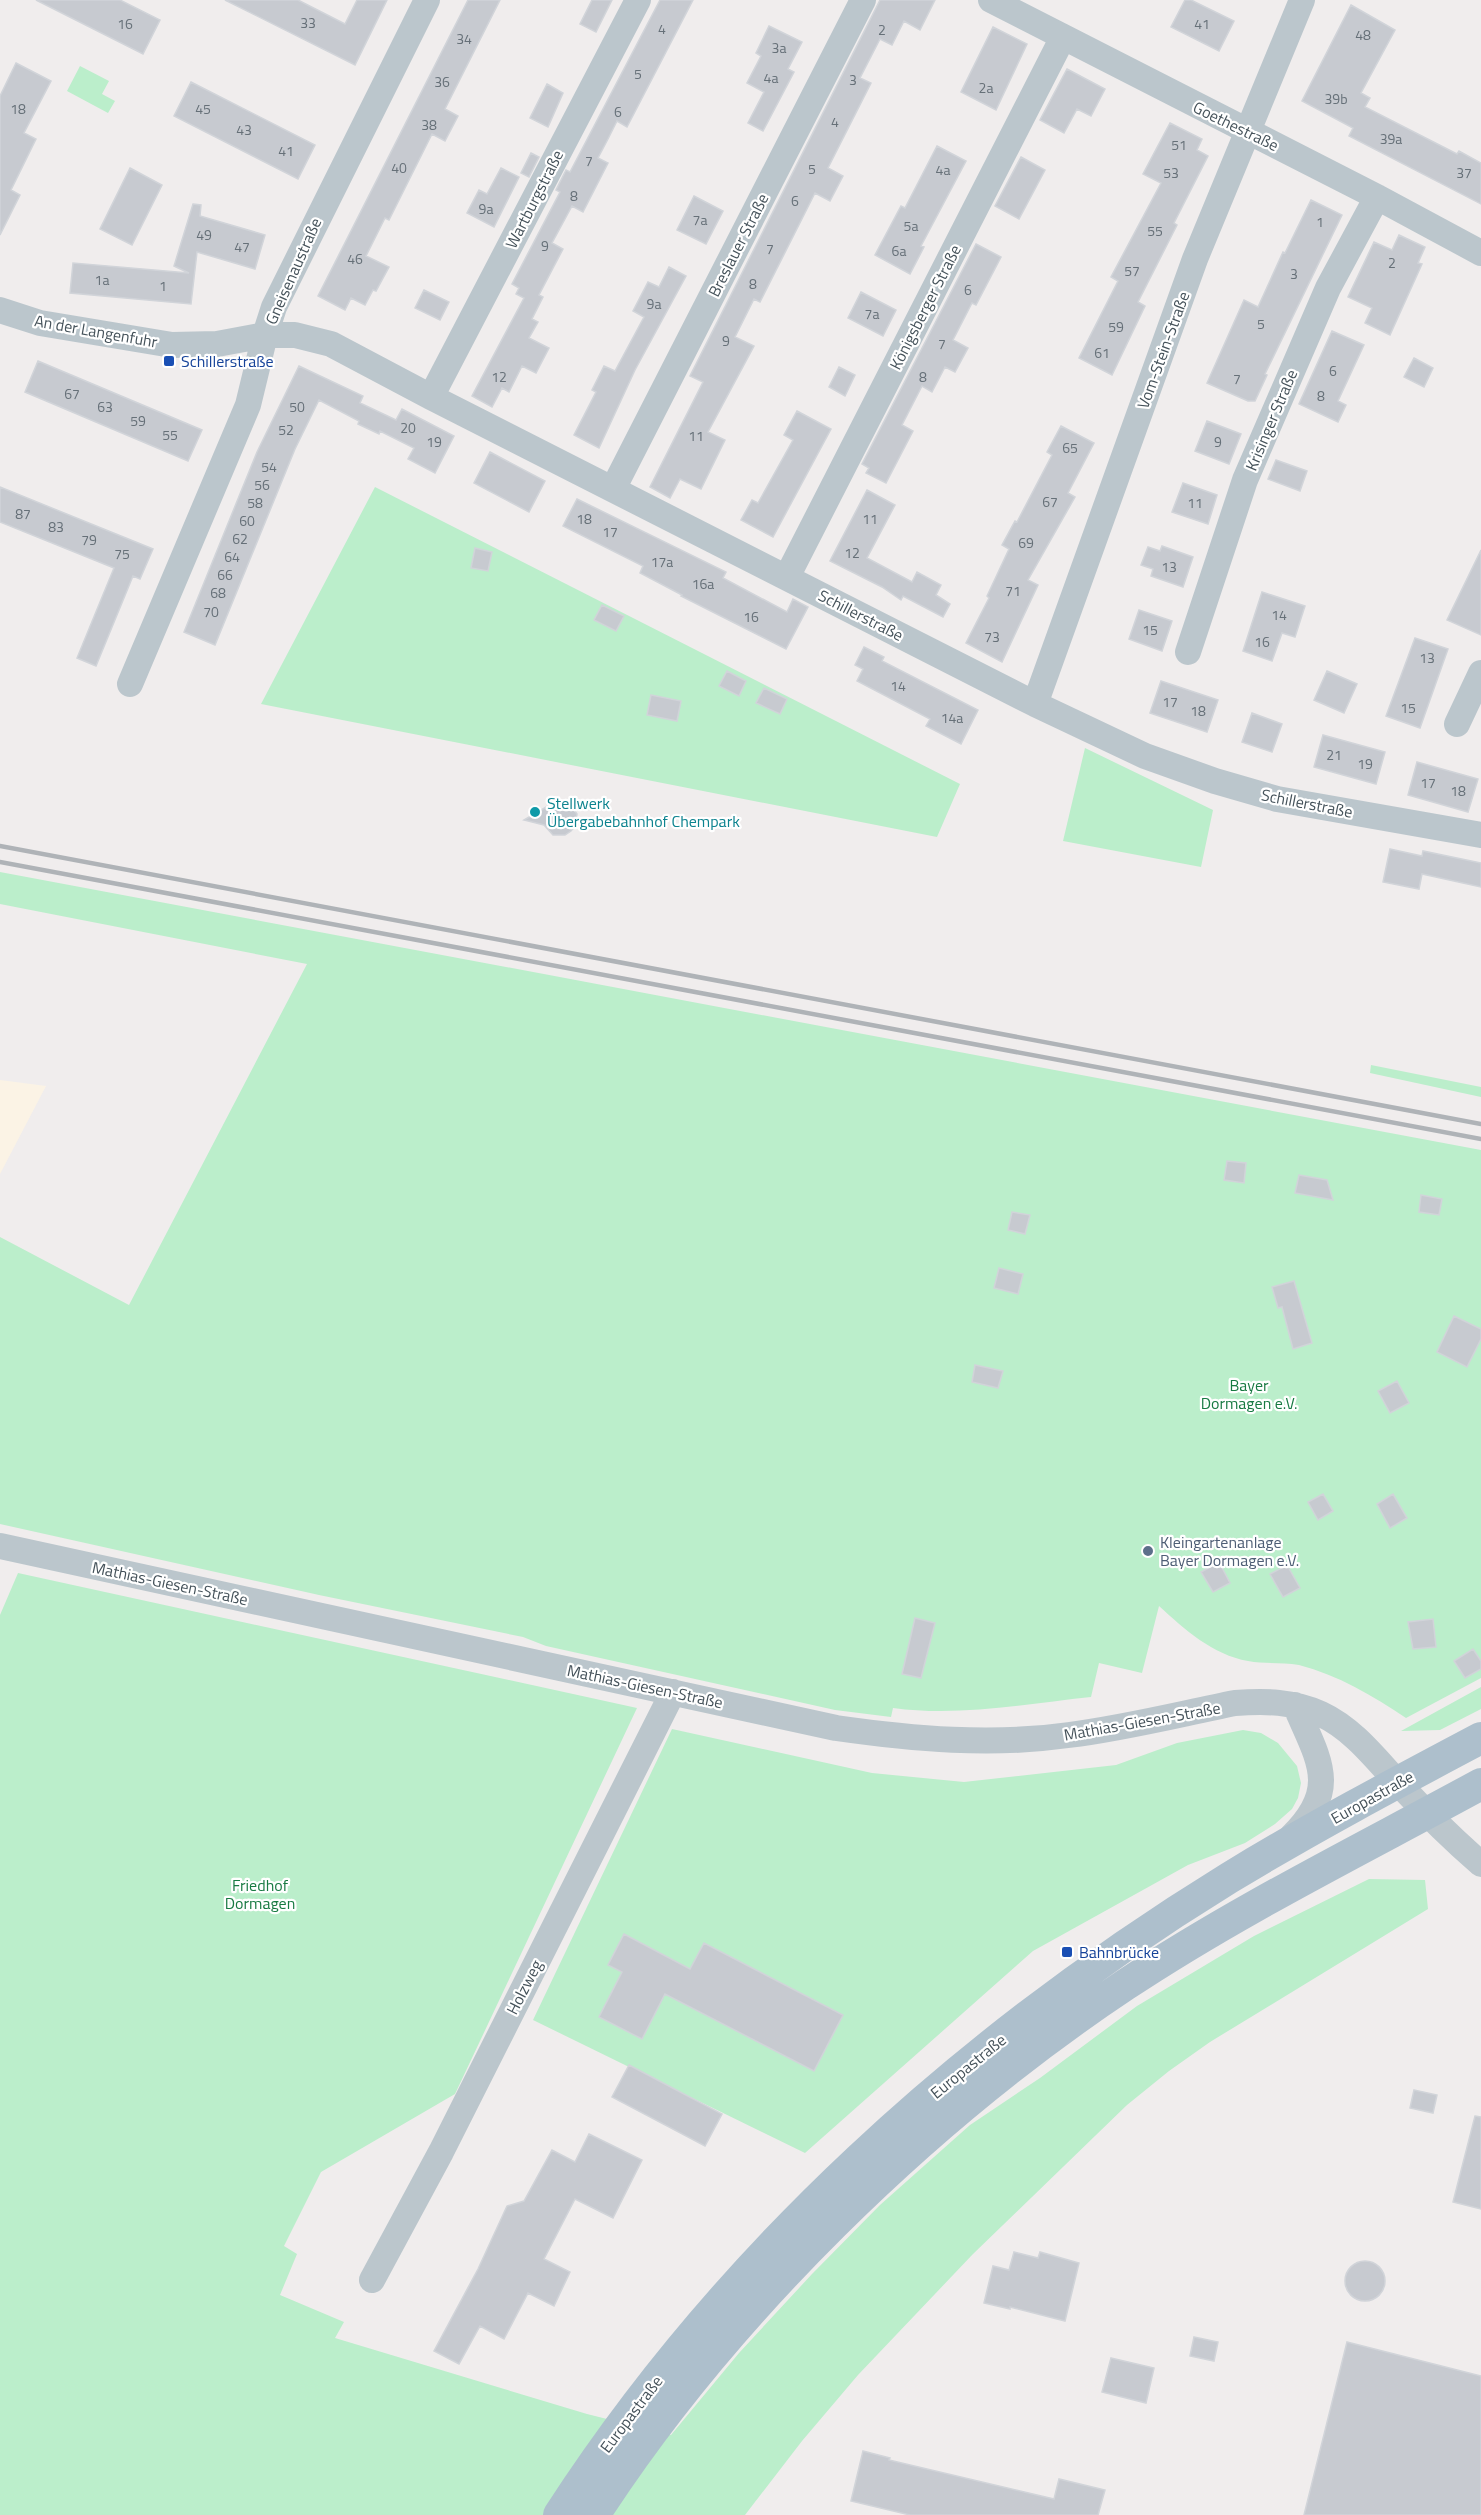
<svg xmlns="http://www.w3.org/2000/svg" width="1481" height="2515" font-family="'Titillium Web',sans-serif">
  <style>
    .commercial { fill: #fbf3e5 }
    .green { fill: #bbeecb }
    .building { fill: #c7cad0; stroke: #d1d4d9; stroke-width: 1.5 }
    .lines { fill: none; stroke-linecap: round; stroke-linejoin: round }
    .minor { stroke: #bbc6cc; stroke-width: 26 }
    .major { stroke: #adbfcc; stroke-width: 32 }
    .rail { stroke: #afb3b7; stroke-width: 4.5 }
    .transit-dot { fill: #1a4fb4; stroke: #fff; stroke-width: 2 }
    .culture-dot { fill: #0f9aa8; stroke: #fff; stroke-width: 2 }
    .service-dot { fill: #5c6f8a; stroke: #fff; stroke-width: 2 }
    .labels { text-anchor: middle; stroke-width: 4.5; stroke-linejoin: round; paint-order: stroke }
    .number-label { font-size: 14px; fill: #667078 }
    .street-label { font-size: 16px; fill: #45525a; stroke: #fff }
    .transit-label { font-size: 16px; fill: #164399; stroke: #fff; text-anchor: start }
    .culture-label { font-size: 16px; fill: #0d838f; stroke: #fff; text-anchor: start }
    .park-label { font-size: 16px; fill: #187a42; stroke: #fff }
    .service-label { font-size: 16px; fill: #4e5e75; stroke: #fff; text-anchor: start }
  </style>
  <rect width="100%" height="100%" fill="#f0eded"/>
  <path class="commercial" d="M0 1080 46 1086 0 1174Z"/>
  <path class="green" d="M80 66 109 81 102 94 115 101 108 113 67 91Z
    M375 487 960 784 937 837 261 704Z
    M1085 748 1213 810 1201 867 1063 841Z
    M0 872 1481 1150V1678L1406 1718C1373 1696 1338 1675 1299 1665 1282 1662 1264 1664 1248 1661 1213 1655 1184 1629 1159 1606L1142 1673 1099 1663 1091 1697C1025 1704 959 1717 893 1708L891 1717 835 1710 546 1646 523 1637 319 1595 0 1524V1237L129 1305 307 964 0 904Z
    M1371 1065 1481 1087V1097L1370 1073Z
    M18 1573 637 1708 455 2094 321 2172 284 2246 297 2254 280 2295 344 2322 335 2338 587 2414 671 2435 739 2353 812 2274 880 2205 970 2125 1040 2078 1137 2006 1254 1936 1369 1879 1425 1880 1428 1909 1210 2042 1169 2071 1127 2105 973 2254 858 2375 802 2441 745 2515H0V1615Z
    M1481 1687V1709L1440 1730 1401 1731Z
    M672 1729 872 1773 964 1782 1116 1765 1177 1743 1243 1730 1261 1733 1278 1743 1297 1766 1301 1783 1298 1798 1292 1809 1275 1824 1245 1843 1188 1865 1033 1951 805 2153 533 2020Z"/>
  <path class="building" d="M36 0H120L160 20 143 54Z
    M225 0H298L345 24 357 0H387L355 65Z
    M468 0H500L445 109 458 116 445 141 432 134 389 220 385 218 366 256 389 267 376 291 373 290 365 305 351 298 345 310 318 296Z
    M592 0H612L596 32 580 24Z
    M660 0H693L627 127 617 121 608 139 598 158 608 163 583 212 572 206 552 243 563 249 539 295 543 297 532 319 538 322 529 338 549 348 536 373 522 366 509 392 502 388 492 407 472 396 524 298 516 294 519 288 512 284 560 192 556 190 566 170 570 172Z
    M880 0H935L920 30 904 21 892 45 880 39 860 78 871 83 828 168 843 176 830 201 815 193 760 302 754 299 735 337 754 346 708 432 725 440 701 489 680 479 670 498 650 487 703 382 690 376Z
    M1185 0H1191L1234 21 1219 51 1171 27Z
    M1351 5 1395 30 1361 93 1370 98 1365 107 1457 154 1459 151 1481 163V204L1349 136 1353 128 1302 101Z
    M769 26 802 42 788 69 794 72 763 131 748 123 764 92 747 83 761 56 756 53Z
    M993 27 1027 44 996 110 961 92Z
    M16 63 51 81 24 133 36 139 11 190 20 195 0 235V96Z
    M1067 69 1105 89 1091 116 1077 109 1064 133 1040 120Z
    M191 82 315 145 298 179 174 116Z
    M547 84 563 93 548 127 530 118Z
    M1170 123 1202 139 1197 150 1208 156 1174 223 1177 225 1138 302 1145 306 1112 375 1079 358 1118 281 1111 277 1161 183 1143 174Z
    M937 146 966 161 921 246 924 247 910 274 875 255 901 206 905 208Z
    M531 153 539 157 529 177 521 173Z
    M1021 157 1045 170 1019 219 995 206Z
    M130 168 162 185 132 245 100 229Z
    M501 168 519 177 494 227 467 213 479 190 487 194Z
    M694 196 723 211 706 244 677 230Z
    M1311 200 1342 215 1265 374 1267 375 1255 401H1248L1207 383 1244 300 1258 307 1283 252 1285 253Z
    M193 204 201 205 200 216 265 235 255 269 197 252 191 304 70 293 73 263 189 273 174 266Z
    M1399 235 1425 247 1418 263 1422 264 1390 335 1365 323 1372 308 1348 297 1374 242 1392 250Z
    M976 244 1001 257 976 305 972 303 953 340 968 348 955 372 945 367 932 392 922 386 902 425 913 431 886 483 866 473 869 468 862 464Z
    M669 267 686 276 635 370 599 448 574 435 596 392 592 390 604 366 615 371 644 317 633 311 648 282 659 287Z
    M424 290 449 302 440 320 415 308Z
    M861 292 896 310 883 336 848 318Z
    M1332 331 1364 345 1338 401 1346 405 1338 422 1299 404Z
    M1414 358 1433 368 1424 387 1404 377Z
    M38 361 202 430 188 461 25 392Z
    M299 366 363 396 360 403 396 420 402 409 454 436 435 473 408 459 414 448 380 431 379 434 358 424 359 421 319 400 295 449 215 645 184 632 257 452Z
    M839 367 855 375 845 396 829 387Z
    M797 411 831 429 773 537 741 520 752 500 758 503 793 440 784 435Z
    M1207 421 1241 434 1229 464 1195 451Z
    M1061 426 1094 443 1068 493 1075 497 1028 580 1038 585 1002 662 966 643 989 598 987 596 1009 549 1002 545 1015 521 1017 522 1052 455 1047 452Z
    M490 452 545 481 529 512 474 483Z
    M1276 460 1307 471 1300 491 1268 479Z
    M1183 483 1217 495 1208 524 1172 512Z
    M0 487 153 549 140 579 133 576 96 666 77 658 114 568 0 522Z
    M867 490 895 505 867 558 912 582 917 572 941 585 936 595 950 604 943 617 903 596 901 600 882 587 830 561Z
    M577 499 726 572 723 578 787 612 793 599 808 607 786 649 681 596 682 595 640 573 643 566 563 526Z
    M1162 546 1193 557 1183 587 1151 576 1153 569 1141 565 1148 547 1160 551Z
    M475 548 492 552 488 571 471 568Z
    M1481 550V635L1447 620Z
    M1262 592 1305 606 1295 637 1282 633 1272 661 1243 651Z
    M602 605 624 616 616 631 594 620Z
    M1139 610 1172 621 1162 651 1129 639Z
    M1415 638 1448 649 1420 728 1386 716Z
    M864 647 884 657 882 661 978 710 961 744 926 726 930 719 857 681 863 669 855 665Z
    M727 671 746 681 739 696 719 686Z
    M1327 671 1357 684 1344 713 1314 700Z
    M1161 681 1218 700 1207 732 1150 713Z
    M764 688 787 699 780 714 756 703Z
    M651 695 681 701 677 721 647 715Z
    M1252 713 1282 724 1272 752 1242 742Z
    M1323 735 1385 752 1376 784 1314 767Z
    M1417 762 1478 779 1468 812 1408 795Z
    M558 800 569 803 577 814 575 826 571 831 565 835H553L544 825 524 820Z
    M1390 849 1422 856 1423 851 1481 863V887L1422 874 1419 889 1383 882Z
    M1227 1161 1246 1163 1244 1183 1224 1180Z
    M1299 1175 1327 1180 1333 1200 1295 1193Z
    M1421 1195 1442 1199 1439 1215 1419 1212Z
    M1012 1212 1030 1215 1025 1234 1008 1230Z
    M999 1268 1023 1274 1018 1294 994 1288Z
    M1294 1281 1312 1343 1293 1349 1282 1307 1278 1308 1272 1287Z
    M1454 1316 1481 1329V1339L1467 1367 1437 1352Z
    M975 1365 1003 1371 998 1388 972 1382Z
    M1397 1381 1409 1403 1390 1413 1378 1391Z
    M1323 1494 1333 1511 1318 1520 1308 1502Z
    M1393 1494 1407 1518 1390 1528 1377 1504Z
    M1219 1562 1230 1583 1213 1592 1201 1572Z
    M1287 1565 1300 1588 1283 1597 1270 1574Z
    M915 1618 935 1623 921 1678 902 1674Z
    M1433 1619 1436 1647 1413 1649 1408 1622Z
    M1473 1649 1481 1661V1669L1465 1678 1454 1661Z
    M624 1934 690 1969 704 1943 843 2015 814 2071 665 1994 642 2039 599 2017 622 1972 608 1965Z
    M629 2065 722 2114 705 2146 612 2097Z
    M1414 2090 1437 2095 1433 2113 1410 2108Z
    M1475 2116 1481 2117V2209L1453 2202Z
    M589 2134 642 2160 613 2218 575 2199 544 2259 570 2272 554 2306 528 2293 504 2339 480 2326 459 2364 434 2351 478 2269 507 2206 524 2201 552 2150 575 2162Z
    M1014 2252 1038 2258 1040 2252 1079 2263 1065 2321 1010 2307V2309L984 2303 993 2266 1009 2270Z
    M1345 2281a20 20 0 1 1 40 0a20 20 0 1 1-40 0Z
    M1194 2337 1218 2342 1214 2361 1190 2356Z
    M1347 2342 1481 2376V2515H1304Z
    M1111 2358 1154 2368 1146 2403 1102 2392Z
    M863 2451 890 2458 889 2460 1054 2499 1059 2479 1105 2490 1098 2515H910L851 2501Z"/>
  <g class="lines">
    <path class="minor" d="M991 0 1377 197 1481 253
      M0 310 40 323 172 345 217 344 265 335H295L331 344 431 397 1035 704 1145 756 1215 781 1277 799 1481 835
      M431 397 638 0
      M613 489 863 0
      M787 577 1063 37
      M1188 652 1245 480 1328 288 1377 197
      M130 684 248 405 265 335 274 307 427 0
      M1035 704 1195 259 1302 0
      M1457 724 1481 673
      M0 1546 836 1728C913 1739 992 1746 1069 1735 1125 1728 1180 1714 1235 1703 1265 1701 1293 1701 1321 1714 1353 1729 1375 1758 1399 1784 1425 1812 1452 1839 1481 1864
      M1292 1836C1341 1788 1318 1759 1295 1705
      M372 2280 441 2152 673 1692"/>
    <path class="major" d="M559 2515C728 2254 966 2040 1229 1878 1311 1828 1396 1783 1481 1738
      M594 2515C725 2313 925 2118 1125 1985 1238 1910 1362 1849 1481 1784"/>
    <path class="rail" d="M0 846 1481 1124
      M0 862 1481 1139"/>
  </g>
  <g class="transit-dot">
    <rect x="163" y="355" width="12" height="12" rx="3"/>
    <rect x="1061" y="1946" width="12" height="12" rx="3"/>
  </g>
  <circle class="culture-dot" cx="535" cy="812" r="6"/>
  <circle class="service-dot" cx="1148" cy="1551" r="6"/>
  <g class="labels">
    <g class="number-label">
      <text x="308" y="28">33</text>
      <text x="125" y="29">16</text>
      <text x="1202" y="29">41</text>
      <text x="662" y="34">4</text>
      <text x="882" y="35">2</text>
      <text x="1363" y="40">48</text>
      <text x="464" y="44">34</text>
      <text x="779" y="53">3a</text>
      <text x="638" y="79">5</text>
      <text x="771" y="83">4a</text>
      <text x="853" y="85">3</text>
      <text x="442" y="87">36</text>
      <text x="986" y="93">2a</text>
      <text x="1336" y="104">39b</text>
      <text x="18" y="114">18</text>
      <text x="203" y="114">45</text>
      <text x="618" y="117">6</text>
      <text x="835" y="127">4</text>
      <text x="429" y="130">38</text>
      <text x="244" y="135">43</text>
      <text x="1391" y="144">39a</text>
      <text x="1179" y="150">51</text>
      <text x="286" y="156">41</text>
      <text x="589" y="166">7</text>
      <text x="399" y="173">40</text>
      <text x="812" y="174">5</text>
      <text x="943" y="175">4a</text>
      <text x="1171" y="178">53</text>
      <text x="1464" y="178">37</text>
      <text x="574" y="201">8</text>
      <text x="795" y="206">6</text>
      <text x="486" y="214">9a</text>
      <text x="700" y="225">7a</text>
      <text x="1320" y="227">1</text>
      <text x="911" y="231">5a</text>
      <text x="1155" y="236">55</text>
      <text x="204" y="240">49</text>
      <text x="545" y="251">9</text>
      <text x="242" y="252">47</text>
      <text x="770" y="254">7</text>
      <text x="899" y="256">6a</text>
      <text x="355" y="264">46</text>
      <text x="1392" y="268">2</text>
      <text x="1132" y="276">57</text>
      <text x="1294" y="279">3</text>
      <text x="102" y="285">1a</text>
      <text x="753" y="289">8</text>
      <text x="163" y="291">1</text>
      <text x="968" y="295">6</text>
      <text x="654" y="309">9a</text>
      <text x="872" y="319">7a</text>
      <text x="1261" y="329">5</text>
      <text x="1116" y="332">59</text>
      <text x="726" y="346">9</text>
      <text x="942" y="349">7</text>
      <text x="1102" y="358">61</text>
      <text x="1333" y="376">6</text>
      <text x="499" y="382">12</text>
      <text x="923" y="382">8</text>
      <text x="1237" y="384">7</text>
      <text x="72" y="399">67</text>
      <text x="1321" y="401">8</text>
      <text x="105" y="412">63</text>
      <text x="297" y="412">50</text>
      <text x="138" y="426">59</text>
      <text x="408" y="433">20</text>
      <text x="286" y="435">52</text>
      <text x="170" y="440">55</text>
      <text x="696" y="441">11</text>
      <text x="434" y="447">19</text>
      <text x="1218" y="447">9</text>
      <text x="1070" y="453">65</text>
      <text x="269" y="472">54</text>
      <text x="262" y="490">56</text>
      <text x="1050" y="507">67</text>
      <text x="255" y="508">58</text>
      <text x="1195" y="508">11</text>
      <text x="23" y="519">87</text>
      <text x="584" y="524">18</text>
      <text x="870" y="524">11</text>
      <text x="247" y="526">60</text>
      <text x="56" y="532">83</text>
      <text x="610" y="537">17</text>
      <text x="240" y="544">62</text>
      <text x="89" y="545">79</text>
      <text x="1026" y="548">69</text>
      <text x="852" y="558">12</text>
      <text x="122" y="559">75</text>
      <text x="232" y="562">64</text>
      <text x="662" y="567">17a</text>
      <text x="1169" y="572">13</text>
      <text x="225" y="580">66</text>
      <text x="703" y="589">16a</text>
      <text x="1013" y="596">71</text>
      <text x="218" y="598">68</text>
      <text x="211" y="617">70</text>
      <text x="1279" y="620">14</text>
      <text x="751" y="622">16</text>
      <text x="1150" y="635">15</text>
      <text x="992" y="642">73</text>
      <text x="1262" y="647">16</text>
      <text x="1427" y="663">13</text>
      <text x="898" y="691">14</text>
      <text x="1170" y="707">17</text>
      <text x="1408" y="713">15</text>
      <text x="1198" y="716">18</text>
      <text x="952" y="723">14a</text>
      <text x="1334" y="760">21</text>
      <text x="1365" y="769">19</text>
      <text x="1428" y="788">17</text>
      <text x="1458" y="796">18</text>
    </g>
    <g class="street-label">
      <text transform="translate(1236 126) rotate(26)" y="6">Goethestraße</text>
      <text transform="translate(534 199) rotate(-63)" y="6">Wartburgstraße</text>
      <text transform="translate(738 245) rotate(-63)" y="6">Breslauer Straße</text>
      <text transform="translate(293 271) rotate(-66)" y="6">Gneisenaustraße</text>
      <text transform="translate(925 307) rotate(-63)" y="6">Königsberger Straße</text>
      <text transform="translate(96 331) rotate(10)" y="6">An der Langenfuhr</text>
      <text transform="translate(1163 350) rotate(-70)" y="6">Vom-Stein-Straße</text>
      <text transform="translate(1271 420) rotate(-67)" y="6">Krisinger Straße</text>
      <text transform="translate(861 615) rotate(27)" y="6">Schillerstraße</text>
      <text transform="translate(1307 803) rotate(11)" y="6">Schillerstraße</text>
      <text transform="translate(170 1583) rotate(12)" y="6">Mathias-Giesen-Straße</text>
      <text transform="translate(645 1686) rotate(12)" y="6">Mathias-Giesen-Straße</text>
      <text transform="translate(1142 1721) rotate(-10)" y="6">Mathias-Giesen-Straße</text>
      <text transform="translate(1372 1797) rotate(-29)" y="6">Europastraße</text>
      <text transform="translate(524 1987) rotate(-63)" y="6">Holzweg</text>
      <text transform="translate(968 2066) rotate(-39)" y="6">Europastraße</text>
      <text transform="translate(631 2414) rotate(-53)" y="6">Europastraße</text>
    </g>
    <g class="transit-label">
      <text x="181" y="367">Schillerstraße</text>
      <text x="1079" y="1958">Bahnbrücke</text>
    </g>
    <g class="culture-label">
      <text x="547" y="809">Stellwerk<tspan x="547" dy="18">Übergabebahnhof Chempark</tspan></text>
    </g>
    <g class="park-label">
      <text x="1249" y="1391">Bayer<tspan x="1249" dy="18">Dormagen e.V.</tspan></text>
      <text x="260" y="1891">Friedhof<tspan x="260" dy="18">Dormagen</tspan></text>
    </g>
    <g class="service-label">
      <text x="1160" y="1548">Kleingartenanlage<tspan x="1160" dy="18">Bayer Dormagen e.V.</tspan></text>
    </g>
  </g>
</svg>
